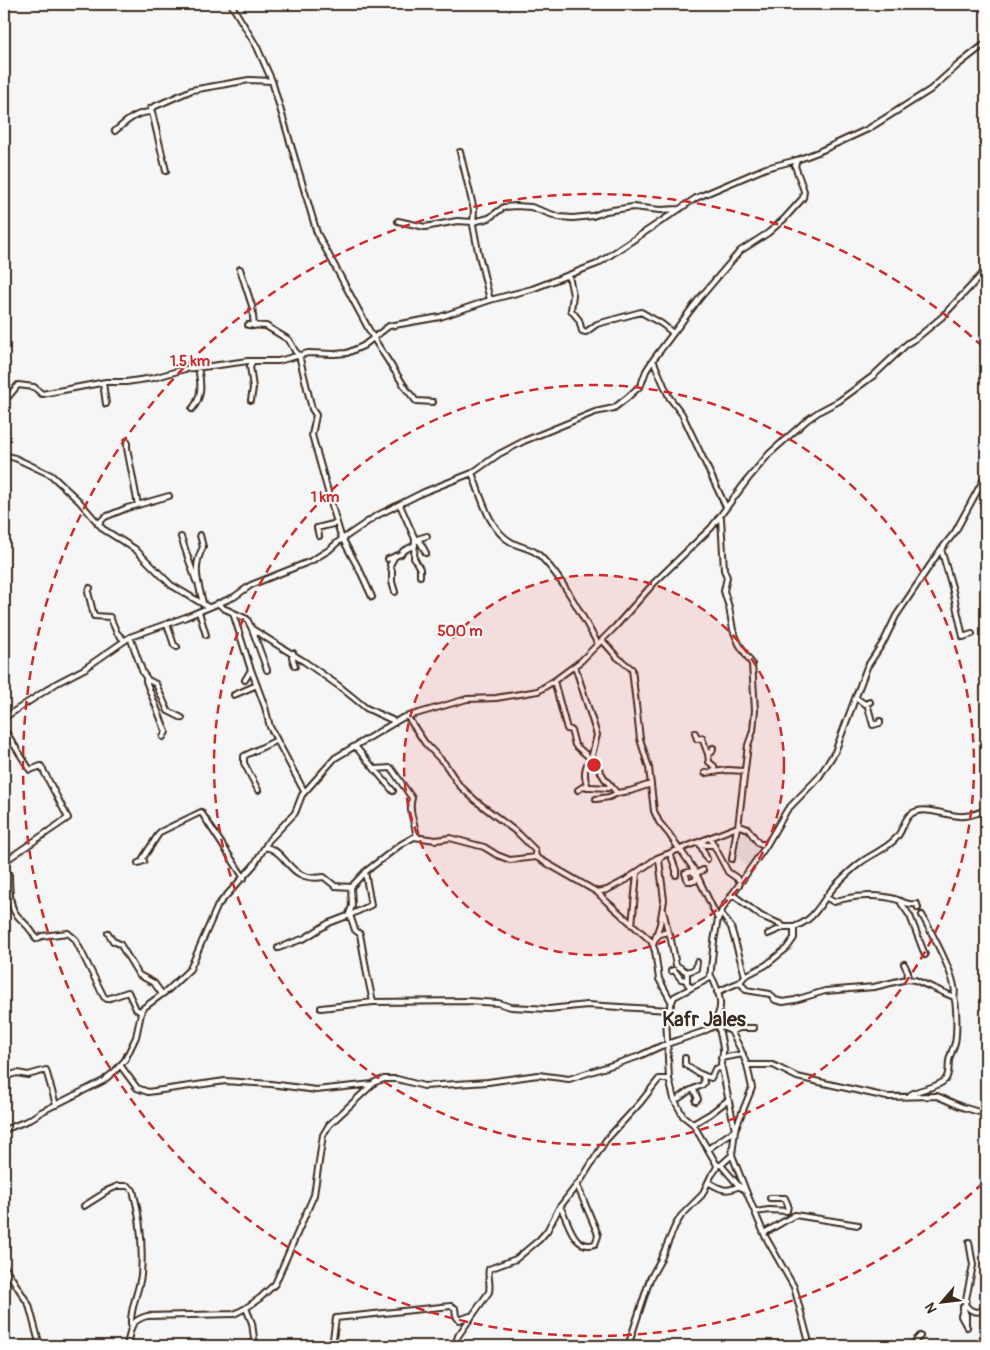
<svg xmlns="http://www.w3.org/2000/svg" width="990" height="1350" font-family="Pangolin,sans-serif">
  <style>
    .built { fill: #e9e7e6 }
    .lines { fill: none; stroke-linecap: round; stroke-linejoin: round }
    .minor-casing { stroke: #3b2a1e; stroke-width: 8 }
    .minor { stroke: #fff; stroke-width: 4 }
    .ring { fill: none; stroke: #d62828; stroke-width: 2.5; stroke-dasharray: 9 6 }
    .labels { text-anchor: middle; stroke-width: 4; stroke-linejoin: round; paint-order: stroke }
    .quarter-label { font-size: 20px; font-weight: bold; fill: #3b2a1e; stroke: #fff }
    .centre { fill: #d62828; stroke: #fff; stroke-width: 2.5 }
    .ring-label { font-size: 15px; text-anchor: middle; font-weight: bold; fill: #d62828; stroke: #fff; stroke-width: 4; stroke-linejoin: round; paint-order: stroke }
  </style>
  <rect width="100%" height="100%" fill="#f7f6f6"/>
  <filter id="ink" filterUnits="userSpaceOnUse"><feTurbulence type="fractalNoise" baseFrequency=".02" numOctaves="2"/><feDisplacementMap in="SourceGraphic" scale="10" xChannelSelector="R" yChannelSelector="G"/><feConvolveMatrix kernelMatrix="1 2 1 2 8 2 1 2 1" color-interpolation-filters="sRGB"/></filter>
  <g filter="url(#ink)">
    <path class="built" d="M747 831 759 854 745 866 734 850 736 839Z"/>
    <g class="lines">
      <defs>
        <path id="minor" d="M231 4 257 47 272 81 317 233 374 339 407 390 416 401 433 402
          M115 131C127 121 136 112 152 112
          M460 152 474 210 473 225 478 251 490 300
          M166 171 151 108 192 90 249 80 272 81
          M398 221 425 227 457 221 473 222 489 218 504 207 516 206 531 207 559 217 573 218 593 216 606 211 633 207 660 210 680 209
          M240 269 252 306 254 326
          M569 276 573 295 571 310 579 320 582 331 586 332 597 324 641 312 662 324 673 333
          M248 325 266 326 289 340 295 351 299 355 312 409 316 415 312 435 337 523 341 536 361 573 372 597
          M653 360 669 397 682 414 726 507
          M103 383 106 404
          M4 394 9 396 18 385 34 387 42 394 106 382H126L153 378 185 369 219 365 248 361H278L308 353 334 354 347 353 363 346 389 326 440 317 490 300 532 289 597 264 696 198 766 168 797 160
          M251 400 253 388 250 366 253 361
          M192 409C203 397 201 382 198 368
          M127 441V448L138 505
          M4 455 15 458 51 475 79 501 103 529 135 549 171 585 208 607
          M472 473C481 495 488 529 511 542 523 549 533 547 544 560 566 584 582 616 598 644
          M400 505 415 539 414 558 420 569V576
          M719 517 721 518 724 570 727 577 724 591 729 607 733 630 739 644 752 664 755 710 753 731 748 745 738 827
          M98 524 105 517 127 508 169 496
          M200 535 203 547C192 568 198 582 203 603
          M319 536 317 528 337 523
          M181 537 196 581
          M415 539 420 542 426 553
          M417 539 427 536
          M941 549 952 587 963 637 972 634
          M395 556 390 565 392 571V582L395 592
          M388 559 401 554 403 551 415 545
          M90 588 88 592 94 616 110 617 117 633 124 640
          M218 603 223 608 247 619 252 629 305 662 339 686 366 708 394 721
          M199 612 206 635
          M233 613 250 667 265 707 270 727 304 791
          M167 624 174 645 177 647
          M252 629 267 670
          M130 637 143 673 148 680 156 684 168 711 182 718
          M602 640 617 657 632 669 640 739 649 768 654 811 659 822 669 834 679 849
          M293 653 292 657 295 666
          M575 666 597 735 592 755 593 760 605 779 617 793 630 791 651 784
          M146 678V681L166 732 163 737
          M245 680 251 670
          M554 681 567 729 571 730 575 745 590 758
          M234 695 257 685
          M856 698 865 704 870 702
          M868 707 873 725 880 723V721
          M407 716 425 743 445 764 459 785 476 801 519 834 535 850 536 857
          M4 718 57 683 84 669 130 637 186 617 234 597 251 585 311 561 329 550 338 542 376 516 424 492 472 473 499 454 524 441 595 412 614 408 627 398 641 385 646 371 653 360 699 299 740 251 768 233 784 219 803 198 804 191 795 166 797 160 818 152 868 129 930 90 958 65 986 43
          M4 729 30 770 41 766 68 818 5 861
          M695 733 697 739 702 738 708 754
          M355 746 393 791
          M713 748 712 752 708 754 709 762 714 766 715 771
          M375 769 391 768 412 798C408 811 415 823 417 837
          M705 773 728 770 744 771
          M587 784V787H590L608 788 611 785
          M258 790 244 763V756L277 740
          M578 790 587 784C583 775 585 764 592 757
          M596 799 609 797 618 793
          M710 838 728 872 741 881
          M702 841 705 845H714
          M699 842 707 859
          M265 847C289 851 287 883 324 877L335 886 351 887 365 872 400 845 414 837 436 840 450 838 484 847 497 855 510 860 536 857 597 892 606 901 651 941 655 951 659 979 671 1001
          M680 849 695 871 718 919
          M670 853 676 870V875
          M4 859 6 871 9 875C9 887 9 905 16 914 24 924 31 927 36 939L42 936 68 933 75 939 104 997 107 999 128 992 136 1009 141 1012
          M732 859 737 827
          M138 863 144 861 143 858 160 832 201 812 244 878
          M365 872 371 905 350 915 355 930 360 934 367 974 373 1002
          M697 875 695 881H688L685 873 692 871 695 874 703 870
          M597 892 607 890 626 880 657 858 740 826 748 829 759 844H767
          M732 894 761 916 780 924 784 927
          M827 898 834 902C852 895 880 894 898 900 905 903 909 905 917 904L918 908
          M901 903 910 916 925 955
          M663 910 668 932
          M721 913 731 927 745 976
          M349 914 352 906 351 887
          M922 915C930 930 960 983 954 997
          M632 925 637 873
          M108 933 113 941 120 944 139 975 154 983 162 994
          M768 934 784 927H794
          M656 938 660 934 668 932 670 935 676 965 687 972V983L691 988
          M653 945 660 924 664 900 659 860 662 857
          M278 948 305 938 329 923 350 915
          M904 964 908 972 907 979
          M671 971 674 970 681 979 686 980
          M687 972 696 969 697 962
          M710 974C715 982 721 997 720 1007 720 1011 717 1014 718 1018 718 1029 722 1039 723 1049 724 1054 721 1059 721 1064L735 1130 732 1155 746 1191
          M740 982 746 990 770 994 775 1000 783 1002 795 1000 825 991 874 987 907 979 915 980 954 997C957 1004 957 1034 955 1043 953 1049 950 1055 949 1061 948 1068 950 1074 945 1080 936 1089 920 1088 910 1095
          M717 992 740 982 745 976 766 965 787 948 794 938V927C813 920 818 908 829 893 836 884 851 870 860 863 871 854 888 849 897 837 903 830 904 819 911 814 926 804 949 818 964 816 971 816 980 812 986 810
          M321 1008 373 1002 468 1001 498 1003 511 1007 549 1009 587 1005 669 1010
          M731 1031 740 1028H754
          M685 1058V1064C693 1071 700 1075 711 1078L715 1069 721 1068
          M721 1058 743 1054
          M120 1065 137 1088 148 1092 225 1081 271 1084 316 1090 373 1084
          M747 1065H773L797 1077 887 1097 937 1096 962 1107 986 1114
          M694 1090 698 1099 696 1101
          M4 1096 7 1088V1076L17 1073 28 1075 46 1070 56 1105
          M675 1101 689 1091 702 1085 704 1083 703 1075
          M693 1124 710 1114 728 1100
          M4 1130 29 1120 41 1112 103 1081 115 1071 125 1060 136 1037 142 1009 168 990 190 969 218 905 254 865 269 840 295 813 302 795 335 758 402 718 467 699 496 698 538 691 554 681 581 661 615 627 654 583 711 528 748 479 769 454 807 420 820 411 839 401 873 376 908 343 918 337 942 317 986 270
          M708 1149 735 1130 752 1088 747 1065 740 1048 731 1031 720 1026
          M717 1165H721L739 1186 746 1191 765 1236 794 1287 810 1346
          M721 1165 732 1155
          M708 1182C720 1189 726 1193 739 1186
          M84 1206 103 1194 104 1192 118 1186H128L133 1190C140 1216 143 1248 141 1275 139 1292 130 1307 131 1324
          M560 1207C569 1220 572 1251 595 1244L598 1236 597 1232 577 1185
          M755 1212 769 1210 787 1211 788 1205 785 1198H770
          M764 1233 795 1215 858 1225
          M969 1242 973 1265 965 1304C970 1312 978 1314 986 1309
          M4 1266 29 1305 40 1346
          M965 1303 961 1316 967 1327
          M963 1307 966 1315V1325
          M246 1308 252 1323 255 1346
          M333 1339 336 1318 451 1306 455 1308 456 1316 459 1320 470 1316
          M127 1346C131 1329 129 1321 147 1316L234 1314 246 1308 260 1298 275 1284 314 1195 323 1135 329 1125 375 1082 384 1079H397L424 1086 488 1082 538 1075 569 1079 637 1057 661 1046 702 1032 719 1024
          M455 1346 458 1336 489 1292C491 1283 487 1275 489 1269L516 1259 539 1240 547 1231 559 1208 583 1177 606 1140 640 1103 655 1084 659 1079H669
          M628 1346 650 1279 660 1261 675 1226 681 1216 702 1195 711 1176 716 1169 717 1165 693 1124 683 1116 674 1099 669 1079 666 1017 674 997 710 978 714 941 718 919 724 906 766 846 787 810 819 777 835 752 867 667 884 641 896 616 939 552 955 532 986 475
          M911 1346 920 1336"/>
      </defs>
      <use href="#minor" class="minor-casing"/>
      <use href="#minor" class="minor"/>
    </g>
  </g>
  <circle cx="594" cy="765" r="190" fill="#d62828" fill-opacity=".12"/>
  <g class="ring">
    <circle cx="594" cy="765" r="190"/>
    <circle cx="594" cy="765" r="380"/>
    <path d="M983 1183A571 571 0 1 1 983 347"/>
  </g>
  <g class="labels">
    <g class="quarter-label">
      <text x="704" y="1026">Kafr Jales</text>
    </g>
  </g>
  <circle cx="594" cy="765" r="8" class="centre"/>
  <g class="ring-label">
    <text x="190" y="366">1.5 km</text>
    <text x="325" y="502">1 km</text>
    <text x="460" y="636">500 m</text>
  </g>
  <rect width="990" height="1350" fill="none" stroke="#fff" stroke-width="20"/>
  <rect x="10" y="10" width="970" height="1330" fill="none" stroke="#3b2a1e" stroke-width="2" filter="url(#ink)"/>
  <g transform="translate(942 1302) rotate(242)" stroke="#ffffff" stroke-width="4" paint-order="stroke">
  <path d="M0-4L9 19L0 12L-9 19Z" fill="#3b2a1e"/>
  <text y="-8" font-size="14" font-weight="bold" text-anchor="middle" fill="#3b2a1e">N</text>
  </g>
</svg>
